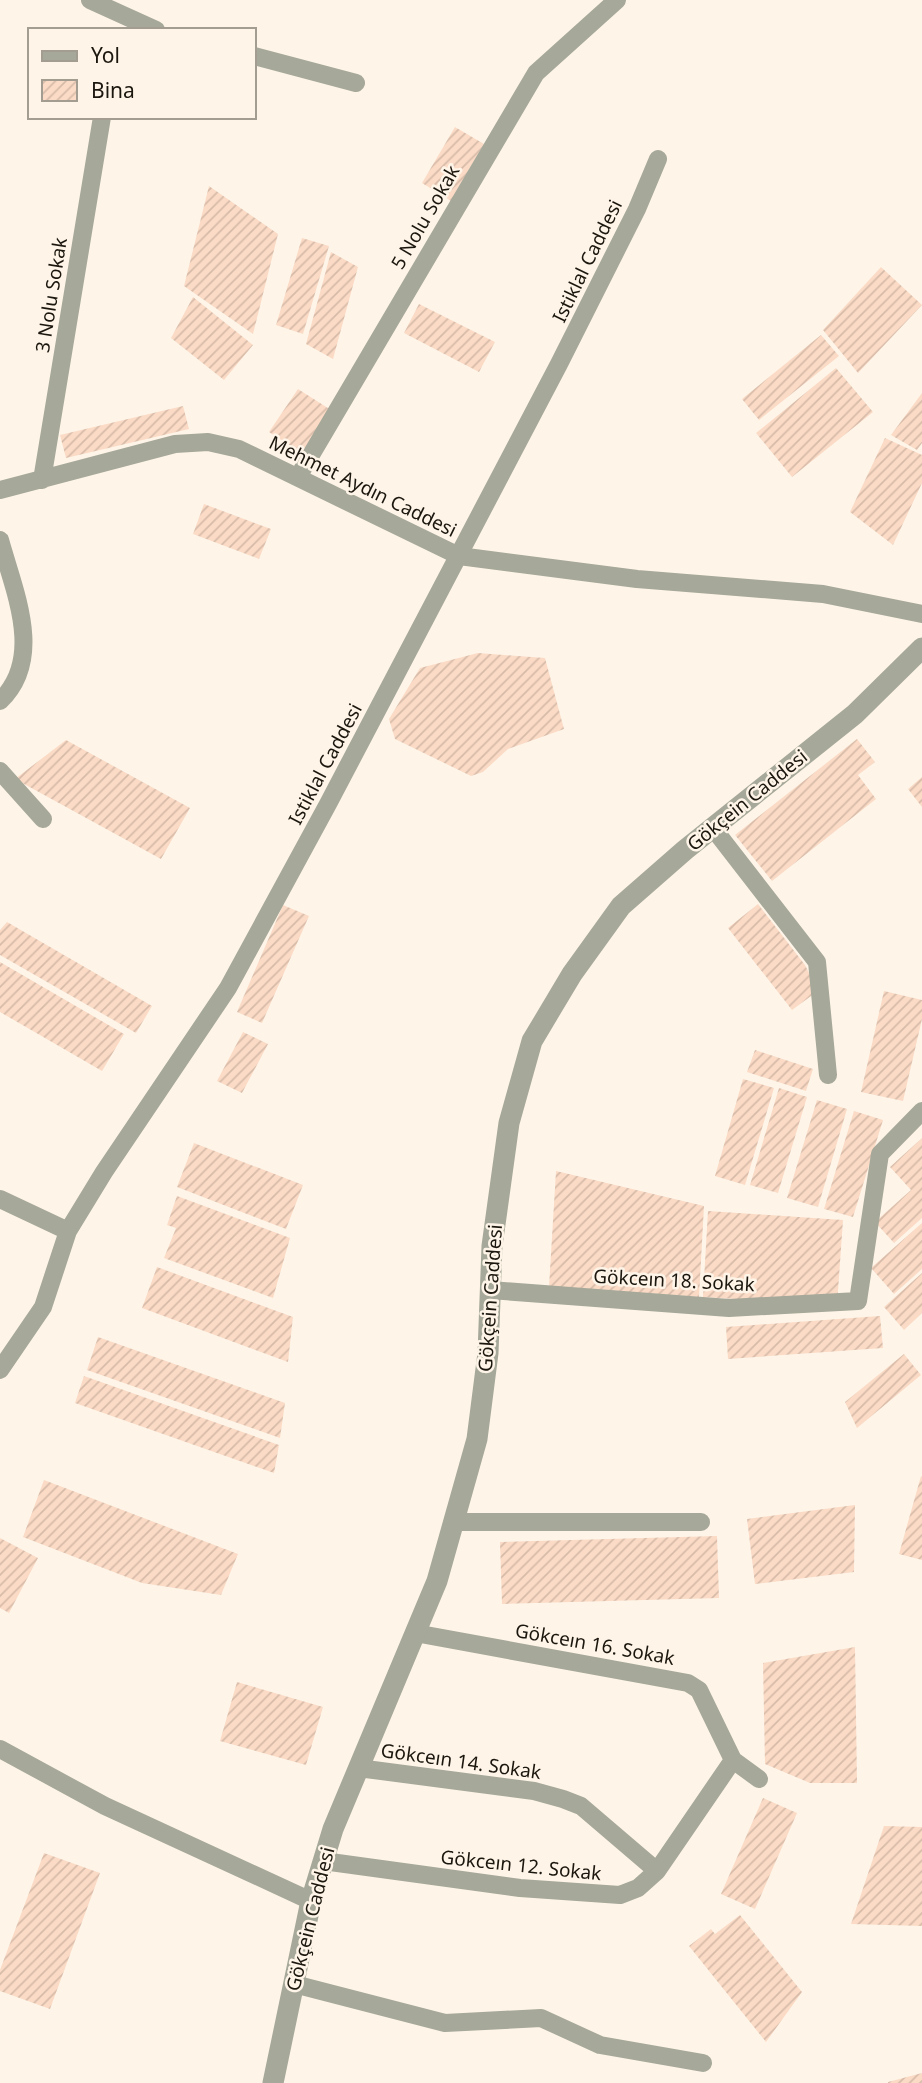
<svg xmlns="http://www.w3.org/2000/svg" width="922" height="2083" font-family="'Noto Sans',sans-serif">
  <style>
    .building { fill: url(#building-hatch) }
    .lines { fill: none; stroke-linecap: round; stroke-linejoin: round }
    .minor { stroke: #a6a899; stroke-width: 18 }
    .tertiary { stroke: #a6a899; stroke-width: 21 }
    .labels { text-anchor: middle; stroke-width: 5; stroke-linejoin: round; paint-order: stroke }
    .street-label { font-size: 19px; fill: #1b160e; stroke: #fef5e8 }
  </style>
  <defs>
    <pattern id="building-hatch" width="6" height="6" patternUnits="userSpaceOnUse" patternTransform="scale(1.75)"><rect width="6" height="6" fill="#fbdbc6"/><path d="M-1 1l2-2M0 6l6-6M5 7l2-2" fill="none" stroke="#d7bba9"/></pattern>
  </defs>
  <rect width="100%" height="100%" fill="#fef5e8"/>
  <path class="building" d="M455 127 484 144 451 201 422 183Z
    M209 186 278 234 253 334 184 286Z
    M302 238 329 246 303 334 276 325Z
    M331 252 358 267 333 359 306 344Z
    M881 267 922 305 858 373 823 330Z
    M193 297 253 345 224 380 171 338Z
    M419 304 495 342 479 372 404 333Z
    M821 335 839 356 759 420 742 399Z
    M836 368 873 412 792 477 756 433Z
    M298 389 331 410 303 454 269 432Z
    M922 393V443L917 450 891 435Z
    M183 406 189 429 66 458 60 435Z
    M885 438 922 455V483L893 545 850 512Z
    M204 504 271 529 259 559 193 534Z
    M478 653 545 658 564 729 508 749 483 772 471 776 395 739 389 719 420 668Z
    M857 739 875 762 858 775 876 799 772 881 735 835Z
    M66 740 190 808 161 859 15 779Z
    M922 777V807L908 789Z
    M758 904 805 965 818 991 792 1010 728 928Z
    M283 905 309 916 262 1023 237 1012Z
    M7 922 152 1006 136 1033 0 955V930Z
    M0 962 124 1034 102 1071 0 1012Z
    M884 991 922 1000V1019L903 1101 861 1092Z
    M243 1032 268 1044 242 1093 217 1081Z
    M755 1050 813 1069 806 1091 747 1072Z
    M743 1079 774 1088 745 1185 715 1176Z
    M779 1088 807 1097 778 1193 750 1185Z
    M817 1100 847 1109 818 1207 787 1198Z
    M854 1111 883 1120 853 1217 824 1209Z
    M922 1138V1218L894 1243 875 1222 911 1190 890 1167Z
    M194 1143 303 1185 286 1229 177 1187Z
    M556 1171 704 1206 699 1297 549 1287Z
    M177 1196 290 1238 273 1298 164 1258 176 1228 167 1225Z
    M708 1211 843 1220 837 1305 703 1297Z
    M922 1223V1269L894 1294 871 1268Z
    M157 1267 293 1317 288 1362 142 1308Z
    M922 1273V1313L904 1330 884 1307Z
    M880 1316 883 1348 728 1359 726 1327Z
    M98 1337 285 1403 280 1438 87 1370Z
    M904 1354 921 1375 857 1428 845 1402Z
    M84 1376 279 1445 274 1473 75 1403Z
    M921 1476 922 1477V1560L899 1554Z
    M44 1480 238 1554 221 1595 142 1583 23 1537Z
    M855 1505 854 1572 755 1584 747 1519Z
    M717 1536 719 1598 502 1604 500 1542Z
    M0 1538 38 1558 9 1613 0 1608Z
    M855 1647 857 1783H810L765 1764 763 1663Z
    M237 1682 323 1707 306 1765 220 1741Z
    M763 1798 797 1813 755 1909 721 1894Z
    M884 1826 922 1827V1926L851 1924Z
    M44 1853 100 1873 50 2009 0 1991V1970Z
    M740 1915 802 1992 766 2042 689 1946 711 1929 715 1934Z
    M922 2073V2083H888V2082Z"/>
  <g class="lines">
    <path class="minor" d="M90 0 156 30
      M254 56 356 83
      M298 477 536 73 617 0
      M42 480 102 117
      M0 490 175 444 208 442 239 449 459 556 637 579 823 594 922 614
      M0 540C14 591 45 658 0 701
      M0 771 43 819
      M713 828 817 962 828 1075
      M0 1199 68 1231
      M490 1290 729 1308 858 1301 880 1154 922 1111
      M0 1370 43 1307 68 1231 104 1172 228 988 328 804 559 364 637 209 658 159
      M455 1522H701
      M415 1633 688 1683 699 1690 733 1760 759 1779
      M0 1749 105 1806 311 1901
      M358 1768 534 1791 563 1799 581 1806 657 1871
      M323 1861 520 1888 620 1895 638 1888 657 1871 733 1760
      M294 1984 445 2023 541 2018 600 2045 703 2063"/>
    <path class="tertiary" d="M273 2083 311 1901 333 1829 437 1581 477 1439 488 1353 492 1246 509 1123 532 1041 572 974 621 906 685 850 855 714 922 648"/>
  </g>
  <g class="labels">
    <g class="street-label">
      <text transform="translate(425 217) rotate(-60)" y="7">5 Nolu Sokak</text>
      <text transform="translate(587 261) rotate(-64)" y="7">Istiklal Caddesi</text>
      <text transform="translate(51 295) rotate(-81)" y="7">3 Nolu Sokak</text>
      <text transform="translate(363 486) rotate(26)" y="7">Mehmet Aydın Caddesi</text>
      <text transform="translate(325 764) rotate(-62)" y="7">Istiklal Caddesi</text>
      <text transform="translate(747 800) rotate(-39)" y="7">Gökçein Caddesi</text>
      <text transform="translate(674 1280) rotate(3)" y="7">Gökceın 18. Sokak</text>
      <text transform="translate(490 1298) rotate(-86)" y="7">Gökçein Caddesi</text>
      <text transform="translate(595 1644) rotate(10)" y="7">Gökceın 16. Sokak</text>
      <text transform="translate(461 1761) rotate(8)" y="7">Gökceın 14. Sokak</text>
      <text transform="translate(521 1865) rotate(6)" y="7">Gökceın 12. Sokak</text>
      <text transform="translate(310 1919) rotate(-76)" y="7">Gökçein Caddesi</text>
    </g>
  </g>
  <rect x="28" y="28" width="228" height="91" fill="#fef5e8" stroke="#a39c91" stroke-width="2"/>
  <rect x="42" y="51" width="35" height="10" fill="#a6a899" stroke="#a39c91" stroke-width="2"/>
  <text x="91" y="63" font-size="21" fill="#1b160e">Yol</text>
  <rect x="42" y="80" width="35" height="21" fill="url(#building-hatch)" stroke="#a39c91" stroke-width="2"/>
  <text x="91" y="98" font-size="21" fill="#1b160e">Bina</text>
</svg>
